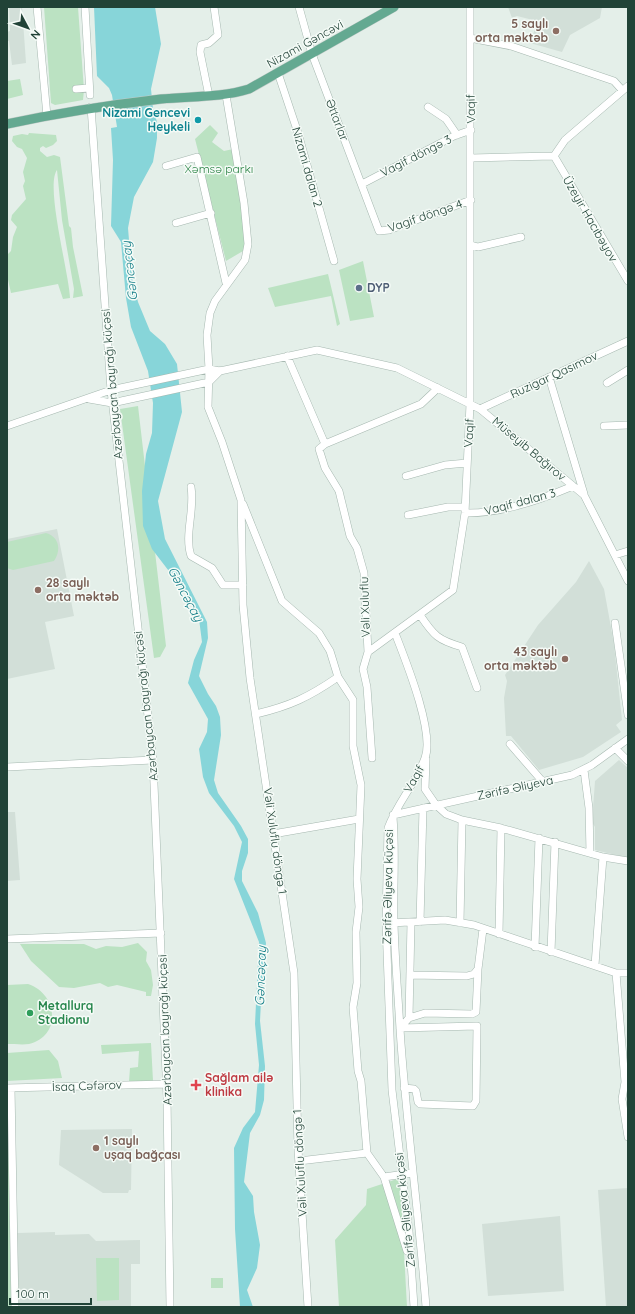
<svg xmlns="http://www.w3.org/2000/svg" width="635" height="1314" font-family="Quicksand,sans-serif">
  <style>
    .built { fill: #d2dfd8 }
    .green { fill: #bbe2c2 }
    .water { fill: #87d5d9 }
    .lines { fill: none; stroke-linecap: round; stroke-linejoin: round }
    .minor-casing { stroke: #a6b8b0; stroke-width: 8 }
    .major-casing { stroke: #c1cac7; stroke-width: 10 }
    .minor { stroke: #fff; stroke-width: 7 }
    .major { stroke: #64a991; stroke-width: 9 }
    .education-dot { fill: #8d6e63; stroke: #f5fbf7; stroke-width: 1.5 }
    .culture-dot { fill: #0f9aa8; stroke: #f5fbf7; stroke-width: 1.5 }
    .service-dot { fill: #5c6f8a; stroke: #f5fbf7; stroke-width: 1.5 }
    .leisure-dot { fill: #2e9e5b; stroke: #f5fbf7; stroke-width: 1.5 }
    .health-dot { fill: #e0444e; stroke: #f5fbf7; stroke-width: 1.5 }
    .labels { text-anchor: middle; stroke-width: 3; stroke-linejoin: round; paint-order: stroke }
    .education-label { font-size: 12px; font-weight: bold; fill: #785e54; stroke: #f5fbf7; text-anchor: end }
    .street-label { font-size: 12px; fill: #214337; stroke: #f5fbf7 }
    .culture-label { font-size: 12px; font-weight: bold; fill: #0d838f; stroke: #f5fbf7; text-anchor: end }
    .park-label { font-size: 12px; fill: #267f40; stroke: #f5fbf7 }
    .service-label { font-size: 12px; font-weight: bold; fill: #4e5e75; stroke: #f5fbf7; text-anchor: start }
    .leisure-label { font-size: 12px; font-weight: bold; fill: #27864d; stroke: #f5fbf7; text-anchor: start }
    .health-label { font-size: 12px; font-weight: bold; fill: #be3a42; stroke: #f5fbf7; text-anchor: start }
    .water-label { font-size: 13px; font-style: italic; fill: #137e87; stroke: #f5fbf7 }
  </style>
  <rect width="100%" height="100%" fill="#e4efe9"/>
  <path class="built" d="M9 7H22L26 63 12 65 9 41H7V32L10 31Z
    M508 7H602L600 18 570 35 562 52 530 43 536 26 529 19 517 16 512 18Z
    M57 529 74 616 45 622 55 669 7 679V539Z
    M589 561 604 589 614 644 622 720 616 725 621 732 583 757 539 770 511 736H506L504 698 507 681 505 675 538 625 576 582Z
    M619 760 628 768V858L595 850V827L592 822 595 781Z
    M7 812H15L20 880 7 881Z
    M132 1129 131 1190H129L128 1193H103L59 1165 61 1130Z
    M628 1188V1307H606L598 1190Z
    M560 1216 564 1291 488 1296 482 1224Z
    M55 1232V1235L89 1234 96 1241 140 1240V1264H131V1307H19L17 1233Z"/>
  <path class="green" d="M44 7H78L84 90 83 100 55 105 51 103Z
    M20 79 23 95 7 99V81Z
    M210 125 218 133 212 142 224 151 233 149 246 244 243 251 226 261 195 139Z
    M29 133 56 135 57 141 53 145 46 148 43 146 40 148V151L47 157 54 155 60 157 69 226 71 228 73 247 83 296 73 298 74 289 62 220 57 170C45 186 69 273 70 298L63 299 58 284 11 293 7 275V255L11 251 13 237 17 227 11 220 12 215 26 199 23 186 25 181 23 172 27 158 22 149 17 147 12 141 13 136 22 134 28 135Z
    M363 261 374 317 350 321 339 270Z
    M328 274 340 324 337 326 331 296 275 307 268 288Z
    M138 406 166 646 160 657 154 658 120 409Z
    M46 533C60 537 61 551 54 561L13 570 7 568V542Z
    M138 943 147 952 146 961 151 970 153 985 151 996H146V992L117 985 108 987 100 983 74 988 59 987 31 961 20 944H84L96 949 106 946 122 947Z
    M28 984C58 994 62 1036 29 1044 23 1045 14 1044 7 1044V985Z
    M151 1043 153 1081 129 1082 130 1068 138 1067 139 1051 102 1054 101 1045Z
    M49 1050 58 1061 62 1078 7 1081V1053Z
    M7 1091H8L11 1307H7Z
    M400 1178 407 1307H339L335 1240 366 1205 367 1189Z
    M96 1258H119V1300L97 1301Z
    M211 1278H223V1288H211Z"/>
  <path class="water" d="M94 7H155L161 44 151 89 153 109 157 122V138L153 162 134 197 128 228 132 276 138 302 150 331 165 344 177 364 182 412 158 501 165 539 207 622 208 638 199 676 208 694 216 706 220 717 221 735 214 780 218 793 241 826 248 839V853L242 871V881L258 913 266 943 261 1001 260 1021 265 1066 264 1100 260 1115 250 1133 244 1182 253 1196 254 1212 260 1245 257 1268 247 1290 253 1307H240L235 1229 234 1148 243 1128 255 1112 259 1065 255 1024 259 942 234 879 242 842 234 826 209 793 203 777 199 749 207 732 208 719 188 683 194 660 202 642 199 619 188 596 152 549 143 526 142 491 146 454 152 433 153 403 148 371 131 327 126 298 121 242 111 226 113 160 111 128 117 127 112 95 109 88 97 76Z"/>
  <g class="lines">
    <defs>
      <path id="minor" d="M37 7 47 116
        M85 7 90 95
        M299 7 312 54 379 231 389 230 471 200
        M470 38 511 46 614 81 622 90
        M278 73 298 133 334 261
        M76 89 89 88
        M226 95 244 203 248 244 245 260 215 301 210 313 207 335 209 369 208 407 222 442 241 500 243 605 250 678 294 973 298 1149 308 1307
        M209 96 200 52 201 45 209 43 218 35 214 7
        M91 107 111 390 153 760 167 1097 170 1307
        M428 107 446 119 457 135
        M554 156 628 281
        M554 156 565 140 628 86
        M471 158 554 156
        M166 166 197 157 226 283
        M362 184 454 136 471 130
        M176 223 211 213
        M471 245 478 247 521 237
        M287 356 325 444 319 449 325 468 339 491 350 536 357 548 364 573 368 652 453 590 465 513 470 404V7
        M549 377 584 494
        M607 383 628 370
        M89 399 112 403 209 382 220 371
        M480 409 628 341
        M7 426 111 390 209 369 220 371 317 350 397 368 480 409 584 495 628 581
        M604 426 628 425
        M325 444 421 404 438 388
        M406 476 445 465 467 463
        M191 487C195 510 184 535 191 556L212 568 223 585H243
        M243 504 282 601 319 633 330 651 338 677 353 700V746L361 785 357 879 359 907 356 932 357 983 353 1007 358 1071 361 1081 367 1153
        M465 513C500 514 540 500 573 486
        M408 515 448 507H465
        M615 555 628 551
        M420 615C434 636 438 640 462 647L477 688
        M615 623 628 715
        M395 633C405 659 435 732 425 758 416 783 397 803 388 828L386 923 392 1090 409 1231 414 1307
        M368 652 363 669 367 687 372 758
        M256 714C290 706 309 697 338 677
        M510 744 543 782
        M615 748 628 761
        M426 759 425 789 436 805 446 814 462 820 501 828 603 857 628 861
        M7 767 153 760
        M584 770 589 808 590 853
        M393 815 572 775 592 765 628 739
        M393 817C396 853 393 888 394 923 395 959 398 994 400 1029 406 1122 419 1214 426 1307
        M273 834 359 819
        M420 922 423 808
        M391 923 445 920 474 925 616 973H628
        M460 923 462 820
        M499 934 501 828
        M7 939 161 933
        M535 947 539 838
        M551 952 555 842
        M595 965 603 857
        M616 973 625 1082 622 1099 628 1137
        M410 975 467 976 474 974 478 969 483 929
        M409 1018 411 922
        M400 1028 477 1026 476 1101 473 1106 420 1104 418 1102 416 1091 414 1089 404 1088
        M400 1028 409 1018 425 1013 472 1014 476 1012 478 969
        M7 1088 166 1084
        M11 1088 15 1307
        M299 1161 367 1153 384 1177 412 1173
        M384 1177 407 1251"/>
      <path id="major" d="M7 124C58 113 109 105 161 99 191 96 220 98 249 89L394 7"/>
    </defs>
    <use href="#minor" class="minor-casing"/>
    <use href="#major" class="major-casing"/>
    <use href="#minor" class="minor"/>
    <use href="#major" class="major"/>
  </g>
  <g class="education-dot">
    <circle cx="556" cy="31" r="4"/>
    <circle cx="38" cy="590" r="4"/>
    <circle cx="565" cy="659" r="4"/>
    <circle cx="96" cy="1148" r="4"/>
  </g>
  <circle class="culture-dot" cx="198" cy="120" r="4"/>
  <circle class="service-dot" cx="359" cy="288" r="4"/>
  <circle class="leisure-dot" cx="30" cy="1013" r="4"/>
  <path class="health-dot" d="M194 1079h4v4h4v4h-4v4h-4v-4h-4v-4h4z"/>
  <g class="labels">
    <g class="education-label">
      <text x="548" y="28">5 saylı<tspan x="548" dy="14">orta məktəb</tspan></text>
      <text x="46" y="587" text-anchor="start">28 saylı<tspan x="46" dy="14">orta məktəb</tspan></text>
      <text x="557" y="656">43 saylı<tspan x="557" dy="14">orta məktəb</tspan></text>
      <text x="104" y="1145" text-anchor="start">1 saylı<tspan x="104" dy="14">uşaq bağçası</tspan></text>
    </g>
    <g class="street-label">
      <text transform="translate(305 44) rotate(-29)" y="4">Nizami Gəncəvi</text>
      <text transform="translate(471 109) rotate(-91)" y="4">Vaqif</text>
      <text transform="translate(337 120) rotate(69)" y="4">Əttarlar</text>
      <text transform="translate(416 156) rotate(-27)" y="4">Vagif döngə 3</text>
      <text transform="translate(307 167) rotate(74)" y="4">Nizami dalan 2</text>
      <text transform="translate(425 216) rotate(-19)" y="4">Vagif döngə 4</text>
      <text transform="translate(590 219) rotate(60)" y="4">Üzeyir Hacıbəyov</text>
      <text transform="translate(554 375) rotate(-25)" y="4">Ruzigar Qasımov</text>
      <text transform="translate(112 384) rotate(-95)" y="4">Azərbaycan bayrağı küçəsi</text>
      <text transform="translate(469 433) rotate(-87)" y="4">Vaqif</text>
      <text transform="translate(529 449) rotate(40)" y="4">Müseyib Bağırov</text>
      <text transform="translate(520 502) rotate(-15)" y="4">Vaqif dalan 3</text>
      <text transform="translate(365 607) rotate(-92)" y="4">Vəli Xuluflu</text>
      <text transform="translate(146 706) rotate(-96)" y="4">Azərbaycan bayrağı küçəsi</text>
      <text transform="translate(414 779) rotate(-60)" y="4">Vaqif</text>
      <text transform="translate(515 788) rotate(-12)" y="4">Zərifə Əliyeva</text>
      <text transform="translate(275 841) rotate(82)" y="4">Vəli Xuluflu döngə 1</text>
      <text transform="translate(388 887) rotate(-89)" y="4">Zərifə Əliyeva küçəsi</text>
      <text transform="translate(165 1030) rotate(-92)" y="4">Azərbaycan bayrağı küçəsi</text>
      <text transform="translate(87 1086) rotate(-2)" y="4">İsaq Cəfərov</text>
      <text transform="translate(300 1163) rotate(-93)" y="4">Vəli Xuluflu döngə 1</text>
      <text transform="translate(405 1210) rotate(-96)" y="4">Zərifə Əliyeva küçəsi</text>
    </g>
    <g class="culture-label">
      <text x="190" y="117">Nizami Gencevi<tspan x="190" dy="14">Heykeli</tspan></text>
    </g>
    <g class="park-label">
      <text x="219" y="173">Xəmsə parkı</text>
    </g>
    <g class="service-label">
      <text x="367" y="292">DYP</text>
    </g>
    <g class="leisure-label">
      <text x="38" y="1010">Metallurq<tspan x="38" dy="14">Stadionu</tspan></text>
    </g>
    <g class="health-label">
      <text x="205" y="1082">Sağlam ailə<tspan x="205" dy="14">klinika</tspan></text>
    </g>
    <g class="water-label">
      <text transform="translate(129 271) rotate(-97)" y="5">Gəncəçay</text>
      <text transform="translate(186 594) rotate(62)" y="5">Gəncəçay</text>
      <text transform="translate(260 976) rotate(-88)" y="5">Gəncəçay</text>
    </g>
  </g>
  <rect width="635" height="1314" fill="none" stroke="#214337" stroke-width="16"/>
  <g transform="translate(28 28) rotate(131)" stroke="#f5fbf7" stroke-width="3" paint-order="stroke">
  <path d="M0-3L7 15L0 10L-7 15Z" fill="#214337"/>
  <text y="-6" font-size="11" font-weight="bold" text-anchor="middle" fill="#214337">N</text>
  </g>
  <path d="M10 1298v6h81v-6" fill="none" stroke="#214337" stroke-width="2"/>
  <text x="16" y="1298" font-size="12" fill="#214337" stroke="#f5fbf7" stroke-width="3" paint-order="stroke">100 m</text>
</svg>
